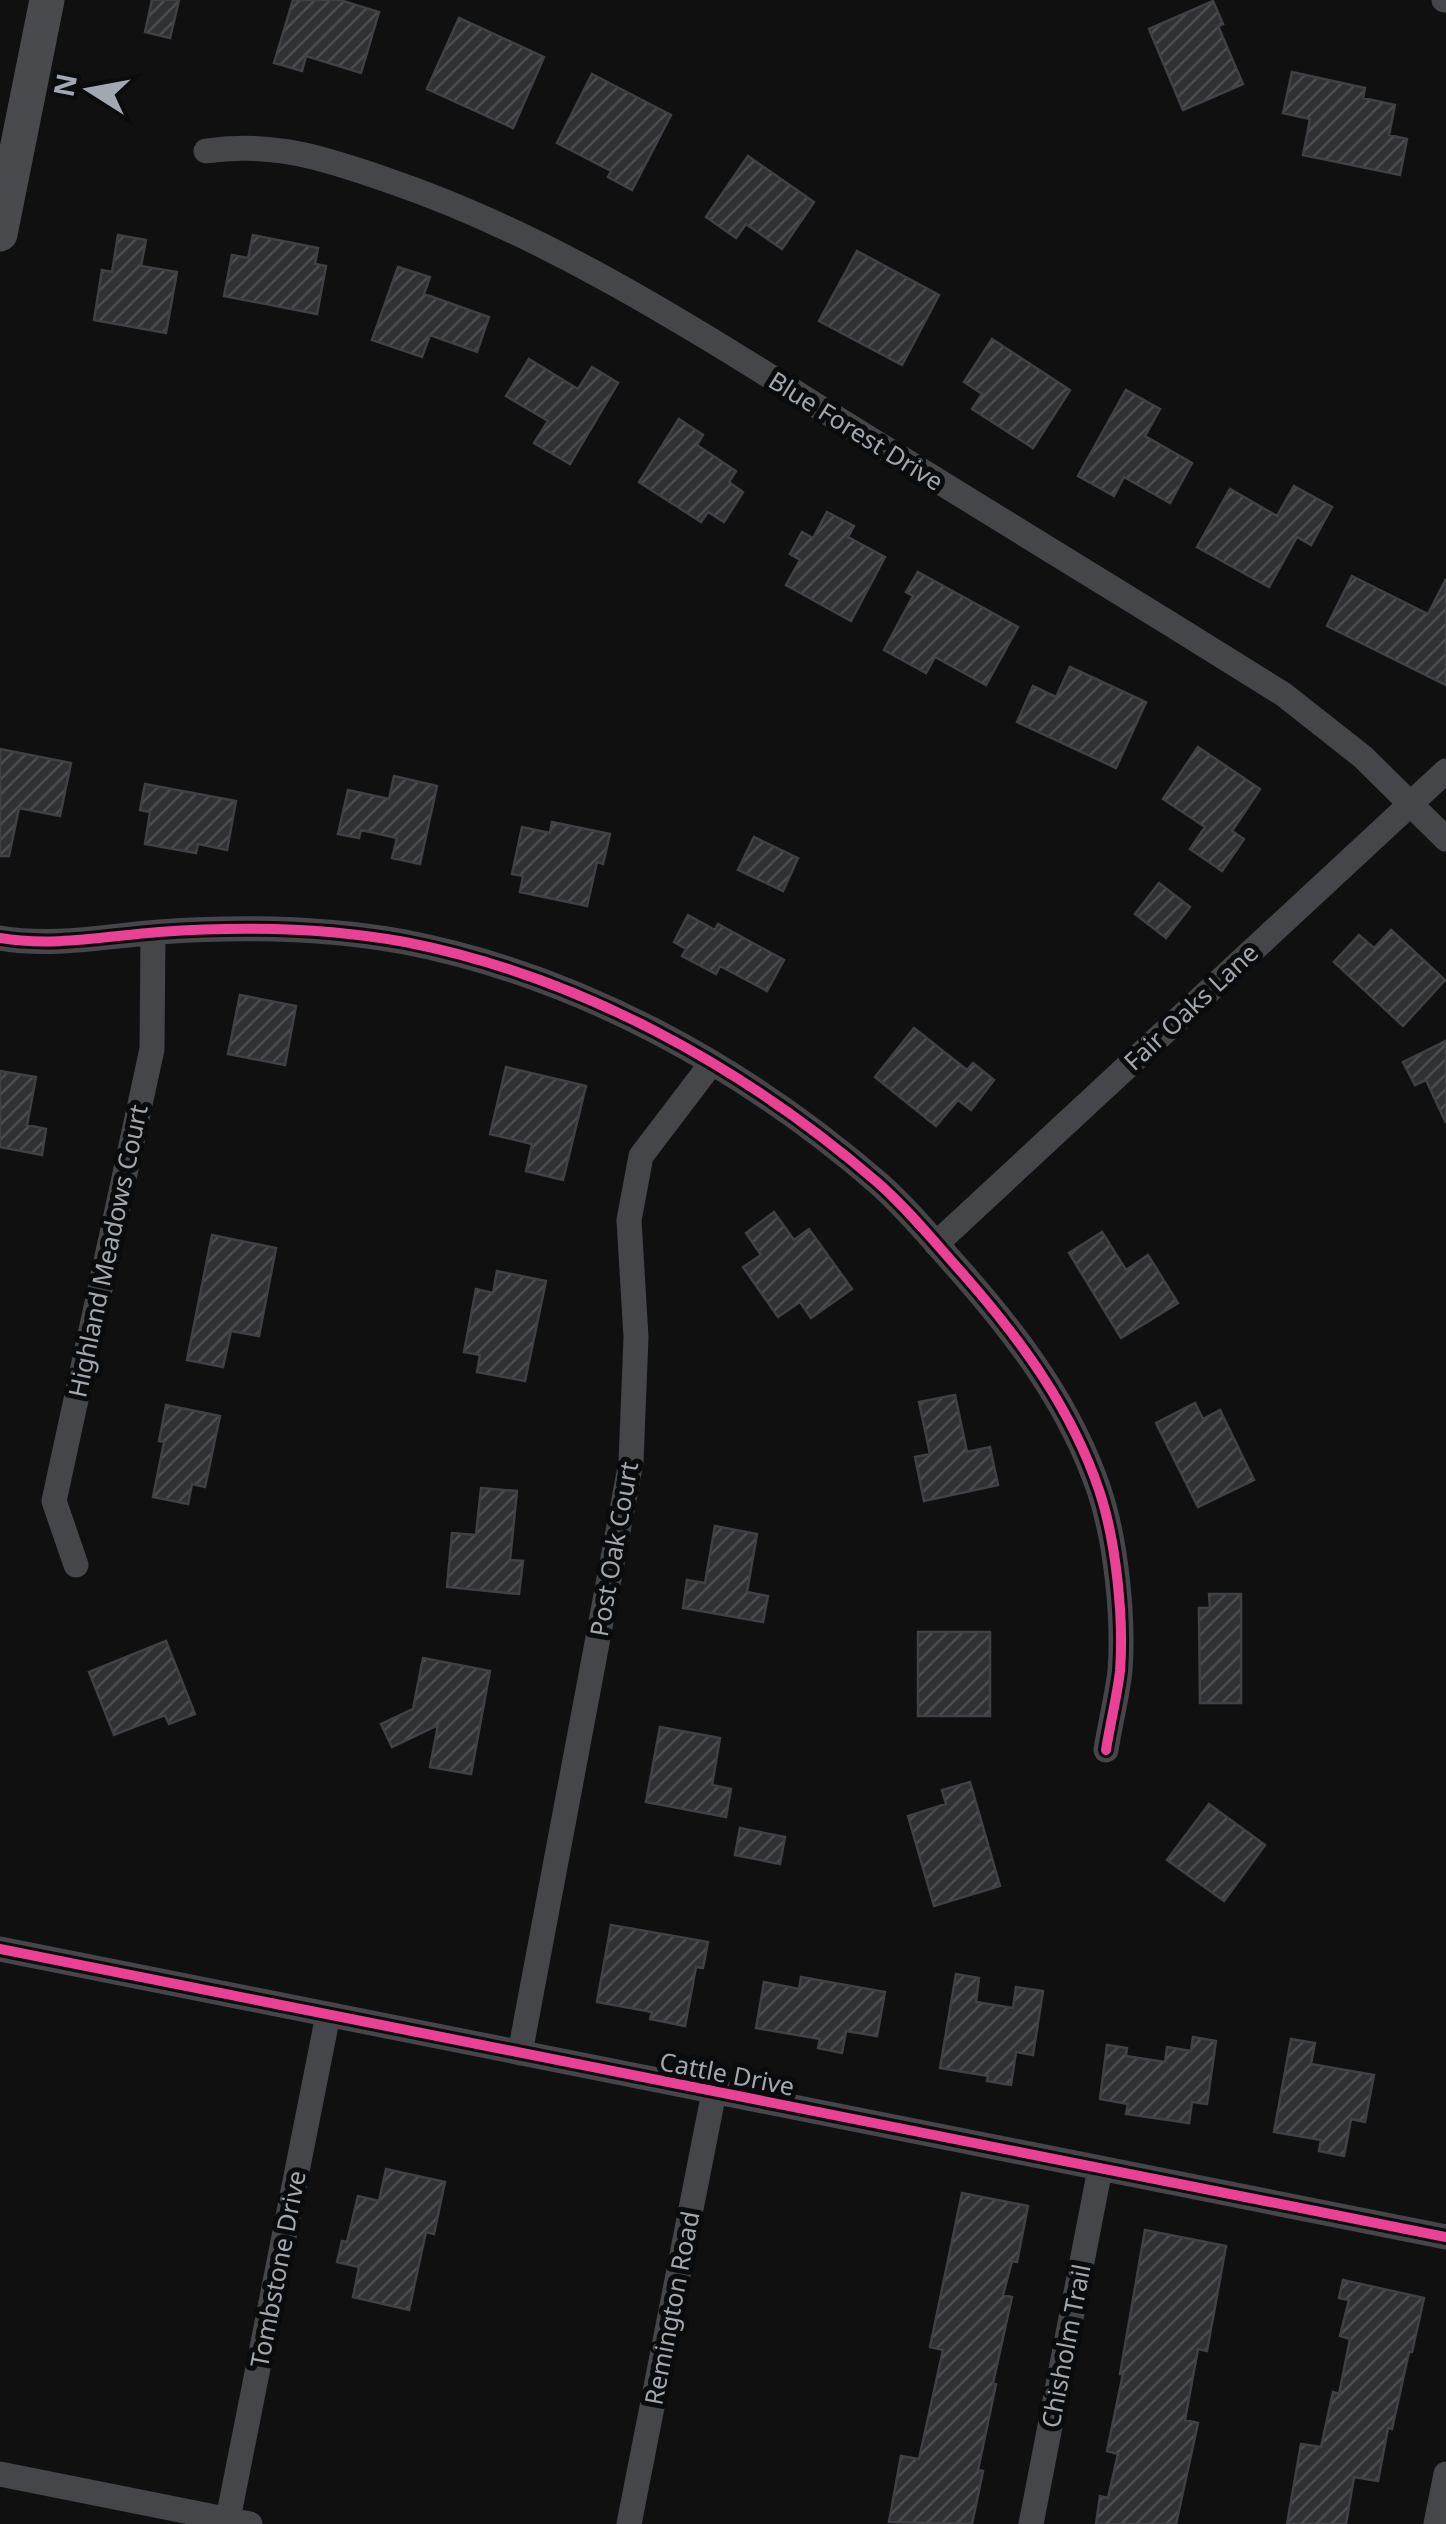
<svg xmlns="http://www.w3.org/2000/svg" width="1446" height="2524" font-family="'Noto Sans',sans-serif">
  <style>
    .building { fill: url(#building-hatch); stroke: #3f4144; stroke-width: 2.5 }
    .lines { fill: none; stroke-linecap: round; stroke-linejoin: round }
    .street { stroke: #444649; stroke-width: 25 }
    .secondary { stroke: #484a4d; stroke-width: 35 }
    .cycleway-casing { stroke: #0a0b0c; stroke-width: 16 }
    .cycleway { stroke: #ea4096; stroke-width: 10 }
    .labels { text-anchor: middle; stroke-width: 10; stroke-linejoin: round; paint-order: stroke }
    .street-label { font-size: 25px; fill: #a1a8b1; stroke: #0a0b0c }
  </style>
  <defs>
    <pattern id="building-hatch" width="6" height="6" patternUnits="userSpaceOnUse" patternTransform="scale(2.5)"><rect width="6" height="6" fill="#303133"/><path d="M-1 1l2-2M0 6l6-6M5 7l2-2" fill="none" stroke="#4b4c4e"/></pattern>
  </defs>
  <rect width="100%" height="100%" fill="#101010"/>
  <path class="building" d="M152 0H179L170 38 145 32Z
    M293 0H340L379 12 361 73 306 56 302 71 274 63Z
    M1213 1 1223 24 1218 26 1243 84 1183 110 1149 29Z
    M459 18 544 57 513 128 427 89Z
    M1292 72 1365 88 1363 98 1395 105 1389 135 1407 139 1400 175 1303 155 1310 119 1283 113Z
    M592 74 671 115 632 190 608 177 611 171 557 143Z
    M748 156 814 202 782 249 746 224 736 238 706 217Z
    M118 235 146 240 141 266 177 272 166 333 94 320 102 270 112 272Z
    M253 235 318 248 315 264 326 266 317 314 224 296 232 255 248 258Z
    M857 251 939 295 902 365 819 321Z
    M398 267 430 277 424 294 489 317 477 352 430 335 422 357 372 340Z
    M992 339 1070 390 1033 448 972 409 982 394 964 382Z
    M529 359 578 389 592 367 618 383 570 464 534 443 548 421 506 396Z
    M1126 390 1160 409 1145 436 1192 463 1170 503 1124 477 1114 496 1078 476Z
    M679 419 703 435 697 445 736 471 729 482 743 492 724 522 708 512 701 522 639 482Z
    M1294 486 1332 507 1311 545 1297 537 1269 587 1197 547 1230 489 1277 516Z
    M827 512 854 526 848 537 885 557 851 621 786 585 800 560 790 554 802 532 813 538Z
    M918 572 1018 627 986 685 935 657 926 673 884 650 913 596 906 592Z
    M1352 576 1428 614 1446 579V685L1327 626Z
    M1070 667 1146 702 1116 768 1017 722 1033 686 1056 697Z
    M1198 747 1260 789 1232 831 1244 839 1222 871 1190 849 1205 827 1163 799Z
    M0 749 71 763 60 816 19 808 9 856H0Z
    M394 776 437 786 420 864 392 858 397 838 361 830 359 838 338 834 348 790 389 799Z
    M145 784 236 801 227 850 198 844 196 853 145 844 150 812 140 810Z
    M552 822 610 834 603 864 597 862 587 906 520 892 523 876 512 874 522 827 550 833Z
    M754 837 798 858 783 891 738 870Z
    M1159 883 1190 907 1166 938 1135 914Z
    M688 915 715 930 718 924 784 960 767 991 720 966 716 974 682 956 686 949 674 942Z
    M1391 930 1445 980 1403 1026 1334 962 1359 935 1374 948Z
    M240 995 296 1006 285 1065 228 1054Z
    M914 1028 967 1070 973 1063 994 1080 971 1110 958 1100 936 1126 875 1077Z
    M1446 1041V1123L1426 1080 1415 1085 1403 1062Z
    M506 1067 586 1086 563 1180 526 1171 532 1144 490 1134Z
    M0 1071 36 1077 27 1125 46 1129 42 1155 0 1147Z
    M774 1212 794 1240 809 1229 852 1289 811 1318 800 1302 778 1317 743 1267 761 1255 746 1233Z
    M1102 1232 1126 1270 1148 1255 1178 1303 1121 1338 1069 1253Z
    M212 1235 276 1248 259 1336 231 1331 223 1367 187 1360Z
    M497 1271 546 1281 525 1381 477 1372 480 1355 464 1352 476 1289 493 1293Z
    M955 1395 967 1452 990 1447 998 1485 924 1501 915 1457 930 1454 919 1402Z
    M1195 1403 1203 1419 1220 1410 1254 1480 1198 1507 1156 1423Z
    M166 1405 220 1416 205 1487 192 1484 188 1504 153 1497 164 1442 159 1441Z
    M481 1488 517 1491 510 1560 523 1561 519 1594 447 1587 452 1533 476 1535Z
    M715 1526 757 1534 747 1592 768 1596 763 1622 683 1608 687 1580 705 1583Z
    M1209 1594H1241V1703H1200L1199 1608H1210Z
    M918 1632H990V1716H918Z
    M166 1641 195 1714 169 1724 165 1715 114 1735 89 1672Z
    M423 1658 490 1671 471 1774 430 1767 438 1725 392 1747 381 1724 413 1709Z
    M660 1727 720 1738 712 1785 731 1789 726 1817 646 1802Z
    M970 1782 1000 1886 934 1906 908 1816 946 1804 942 1790Z
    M1209 1804 1265 1845 1224 1901 1167 1860Z
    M740 1828 785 1837 780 1864 735 1855Z
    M611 1925 708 1942 703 1968 696 1967 685 2026 650 2019 652 2012 597 2002Z
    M956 1974 979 1978 976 2002 1013 2008 1016 1987 1043 1991 1033 2055 1016 2052 1011 2085 987 2081 988 2076 940 2068Z
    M801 1977 885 1992 877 2036 846 2031 842 2053 818 2048 820 2039 756 2028 764 1982 799 1989Z
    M1193 2037 1216 2041 1207 2104 1192 2102 1189 2123 1126 2114 1128 2104 1100 2099 1107 2045 1127 2048 1126 2056 1165 2062 1167 2047 1191 2051Z
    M1291 2039 1315 2043 1311 2064 1374 2075 1365 2122 1351 2119 1344 2156 1319 2151 1321 2140 1274 2132Z
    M386 2169 445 2182 434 2234 426 2232 409 2310 353 2297 359 2267 337 2262 342 2241 347 2242 358 2196 379 2201Z
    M962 2193 1028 2206 1017 2262 1012 2261 1003 2295 1012 2297 993 2383 996 2384 978 2470 983 2471 972 2524 889 2522 901 2456 919 2459 943 2350 930 2347Z
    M1145 2230 1226 2246 1207 2351 1198 2349 1185 2420 1198 2423 1176 2524H1096L1100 2496 1108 2498 1118 2454 1107 2451 1123 2374H1120Z
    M1343 2280 1424 2298 1412 2352H1409L1392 2429 1388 2428 1378 2481 1354 2477 1346 2524H1287L1301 2444 1321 2447 1333 2392 1339 2394 1350 2339 1340 2336 1349 2300 1339 2298Z"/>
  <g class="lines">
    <path class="street" d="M1444 0H1446
      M206 151C274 141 327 159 390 181 568 242 724 349 883 447 1016 529 1150 611 1283 694L1363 757 1446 839
      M0 938C53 947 106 936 159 932 242 926 323 927 405 942 579 976 744 1067 877 1182 909 1210 936 1244 964 1275 1021 1340 1071 1408 1099 1490 1116 1540 1124 1618 1120 1671 1117 1697 1110 1724 1106 1750
      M936 1244 1446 771
      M76 1565 54 1501 152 1049 153 933
      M0 1949 1446 2237
      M520 2053 631 1462 636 1337 629 1220 641 1156 711 1064
      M0 2474 250 2524
      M227 2524 328 2015
      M629 2524 714 2092
      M1031 2524 1100 2169
      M1436 2524 1446 2474"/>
    <path class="secondary" d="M0 234 47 0"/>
    <defs>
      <path id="cycleway" d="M0 938C53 947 106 936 159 932 242 926 323 927 405 942 579 976 744 1067 877 1182 909 1210 936 1244 964 1275 1021 1340 1071 1408 1099 1490 1116 1540 1124 1618 1120 1671 1117 1697 1110 1724 1106 1750
        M0 1949 1446 2237"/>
    </defs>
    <use href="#cycleway" class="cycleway-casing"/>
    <use href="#cycleway" class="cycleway"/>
  </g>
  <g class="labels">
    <g class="street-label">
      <text transform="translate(856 431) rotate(32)" y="9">Blue Forest Drive</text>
      <text transform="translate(1191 1007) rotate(-43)" y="9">Fair Oaks Lane</text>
      <text transform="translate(108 1251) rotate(-78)" y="9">Highland Meadows Court</text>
      <text transform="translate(614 1549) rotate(-80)" y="9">Post Oak Court</text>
      <text transform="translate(727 2074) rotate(11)" y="9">Cattle Drive</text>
      <text transform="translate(278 2269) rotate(-79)" y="9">Tombstone Drive</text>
      <text transform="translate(672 2308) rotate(-79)" y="9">Remington Road</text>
      <text transform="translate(1066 2346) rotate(-79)" y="9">Chisholm Trail</text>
    </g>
  </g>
  <g transform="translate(90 90) rotate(281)" stroke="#0a0b0c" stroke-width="8" paint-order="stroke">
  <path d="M0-8L18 38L0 25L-18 38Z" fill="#a1a8b1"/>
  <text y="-15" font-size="28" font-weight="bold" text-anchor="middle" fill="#a1a8b1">N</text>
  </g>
</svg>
